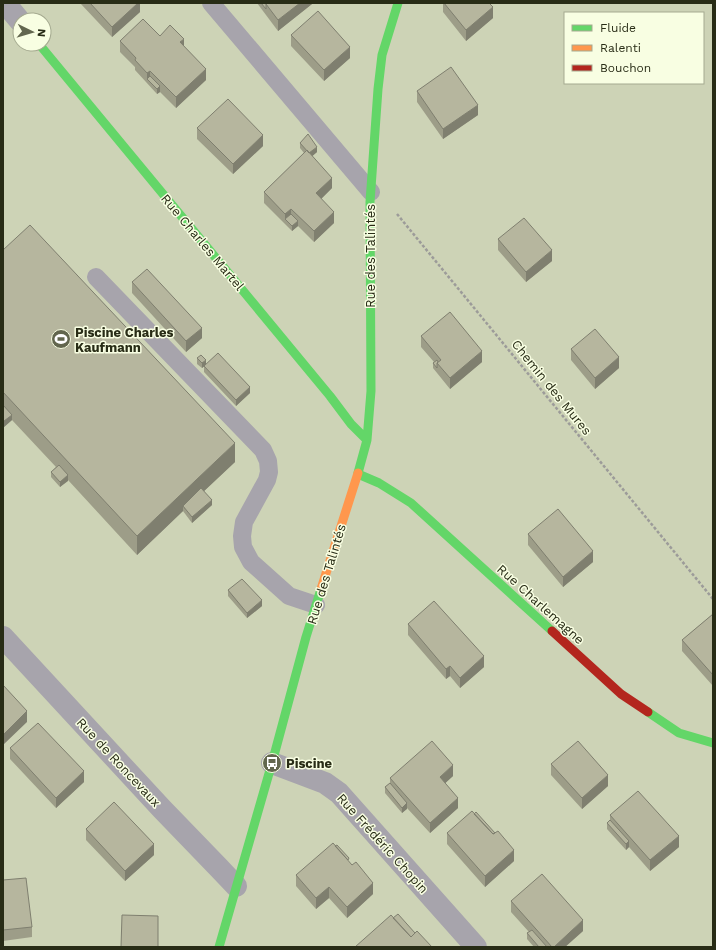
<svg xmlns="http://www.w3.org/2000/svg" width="716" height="950" font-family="'Work Sans',sans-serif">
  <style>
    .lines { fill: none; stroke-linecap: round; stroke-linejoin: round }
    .path { stroke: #9c9b99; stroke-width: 2.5; stroke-dasharray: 3 2; stroke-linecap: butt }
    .lane { stroke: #a7a4ac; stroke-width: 18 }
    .street { stroke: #a7a4ac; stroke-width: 22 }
    .fast { stroke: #63d668; stroke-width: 9 }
    .slow { stroke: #ff974d; stroke-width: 9 }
    .jam { stroke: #b3261e; stroke-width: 9 }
    .wall { fill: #9d9d88 }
    .shaded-wall { fill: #7f7f6f }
    .building { fill: #b6b69e; stroke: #7f7f6f }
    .labels { text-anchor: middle; stroke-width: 3; stroke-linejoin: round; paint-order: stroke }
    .street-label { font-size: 13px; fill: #282c16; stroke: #f8fee2 }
    .poi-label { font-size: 13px; font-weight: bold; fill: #282c16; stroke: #f8fee2; text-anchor: start }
  </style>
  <rect width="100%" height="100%" fill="#cdd3b6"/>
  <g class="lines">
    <path class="path" d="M397 214 713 599"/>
    <path class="lane" d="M211 3 371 192
      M96 277 263 450 268 461 269 472 267 480 244 522 242 536 243 547 251 562 289 596 316 605"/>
    <path class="street" d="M5 3 20 21
      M3 637 162 809 219 868 236 886
      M272 763 325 783 339 793 476 947"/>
    <path class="fast" d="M39 44 330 396 351 424 367 440
      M358 473 367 440 371 391 370 202 378 89 382 55 398 3
      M358 474 379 483 411 503 552 631
      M648 712 679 733 713 743
      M219 947 272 763 306 637 321 589"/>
    <path class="slow" d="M321 589 358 473"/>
    <path class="jam" d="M552 631 621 694 648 712"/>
  </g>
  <path class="wall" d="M80 3H140V12L112 37Z
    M257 3H312V4L278 31Z
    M443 3H489L493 18 466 41 443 12Z
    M291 35 350 58 324 81 291 46Z
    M160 36 184 46 206 80 176 108 160 92 157 94 135 70V67L120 52V41Z
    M417 91 478 115 443 139 417 102Z
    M197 128 263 146 233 174 197 139Z
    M300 143 317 152 312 156 332 188 321 199 334 223 314 242 298 226 292 231 264 203V192L304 153 300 148Z
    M498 239 552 261 526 282 498 250Z
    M3 250 235 462 204 491 212 505 192 523 183 511 137 555 68 480 60 487 51 477V472L56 467 12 420 4 427 3 425Z
    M132 282 202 338 186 352 132 293Z
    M421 336 482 362 450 389 433 368V363L434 362 421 347Z
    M571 349 619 368 595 389 571 360Z
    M197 358 206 365 250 393 236 406 204 372V366L202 368 197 364Z
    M528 534 593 562 563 587 528 545Z
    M228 590 262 606 247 618 228 596Z
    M713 614V686L682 651V640Z
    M408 624 484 667 460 688 450 676 446 679 408 635Z
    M10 748 84 782 56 808 10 759Z
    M551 764 608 786 582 809 551 775Z
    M453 776 445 783 458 808 430 833 407 808 402 813 385 793V787L390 783V778Z
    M610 815 679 847 650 871 629 847 626 850 607 829V823L610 820Z
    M86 829 154 855 125 881 86 840Z
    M447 833 514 861 485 887 447 844Z
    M349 862 373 894 347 918 329 898 316 909 296 886V875Z
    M3 880 32 927V937L3 941Z
    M511 901 583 931 565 947H534L527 939V933L529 932 511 912Z"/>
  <path class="shaded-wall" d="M138 3H140V12L112 37V27Z
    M300 3H312V4L278 31V20Z
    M493 7V18L466 41V30Z
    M184 39V49L180 42Z
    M350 47V58L324 81V70Z
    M206 69V80L176 108V97Z
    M150 71V82L147 79V73Z
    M160 86V92L157 94V89Z
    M478 105V115L443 139V129Z
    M263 135V146L233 174V164Z
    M317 147V152L309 159V153Z
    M332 178V188L316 204V193Z
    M291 209V219H285V214Z
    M334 212V223L314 242V231Z
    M298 221V226L292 231V226Z
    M552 250V261L526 282V272Z
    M202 328V338L186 352V341Z
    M482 351V362L450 389V378Z
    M619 357V368L595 389V378Z
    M206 360V365L202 368V363Z
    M250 387V393L236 406V400Z
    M12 415V420L4 427V421Z
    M235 443V462L185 509 183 506V511L137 555V536Z
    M68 475V481L60 487V482Z
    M212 500V505L192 523V517Z
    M593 551V562L563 587V577Z
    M262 600V606L247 618V613Z
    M484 656V667L460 688V678Z
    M450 666V676L446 679V669Z
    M27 711V722L3 745V735Z
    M453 765V776L440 788V777Z
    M84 771V782L56 808V798Z
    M608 775V786L582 809V798Z
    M458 798V808L430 833V823Z
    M407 803V809L402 813V808Z
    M679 836V847L650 871V860Z
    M629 841V847L626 850V844Z
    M154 844V855L125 881V871Z
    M514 850V861L485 887V876Z
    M373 883V894L347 918V907Z
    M329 887V898L316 909V898Z
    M583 920V931L565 947H554Z"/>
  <path class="building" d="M90 3H138L112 27Z
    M261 3H267L266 4V9Z
    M267 3H300L278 20 266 4Z
    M444 3H489L493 7 466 30Z
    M318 11 350 47 324 70 291 35Z
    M143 19 160 36 170 25 184 39 180 42 206 69 176 97 150 71 147 73 135 60 136 58 120 41Z
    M451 67 478 105 443 129 417 91Z
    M150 76 160 86 157 89 147 79Z
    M228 99 263 135 233 164 197 128Z
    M308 134 317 147 309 153 300 143Z
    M307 150 332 178 316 193 334 212 314 231 291 209 285 214 264 192Z
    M291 214 298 221 292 226 285 219Z
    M524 218 552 250 526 272 498 239Z
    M30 225 235 443 137 536 3 392V250Z
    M147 269 202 328 186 341 132 282Z
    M450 312 482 351 450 378 437 363 441 360 421 336Z
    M595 329 619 357 595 378 571 349Z
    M218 353 250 387 236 400 204 366Z
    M201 355 206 360 202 363 197 358Z
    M437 360 438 362 437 363V368L433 363Z
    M3 405 12 415 4 421 3 420Z
    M59 465 68 475 60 482 51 472Z
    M201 488 212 500 192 517 183 506Z
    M558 509 593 551 563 577 528 534Z
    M242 579 262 600 247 613 228 590Z
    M434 601 484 656 460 678 450 666 446 669 408 624Z
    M713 614V675L682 640Z
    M3 685 27 711 3 735Z
    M38 723 84 771 56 798 10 748Z
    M432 741 453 765 440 777 458 798 430 823 390 778Z
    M578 741 608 775 582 798 551 764Z
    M390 783 407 803 402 808 385 787Z
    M638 791 679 836 650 860 610 815Z
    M114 802 154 844 125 871 86 829Z
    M472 811 493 834 498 831 514 850 485 876 447 833Z
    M476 812 495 833 493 834 474 814Z
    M610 820 629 841 626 844 607 823Z
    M333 843 352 865 356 862 373 883 347 907 329 887 316 898 296 875Z
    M337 845 349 858 348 860 335 846Z
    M542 874 583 920 554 947H552L511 901Z
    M26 878 32 927 3 930V880Z
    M398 914 415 933 411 937 393 918Z
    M122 915 158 916V947H121Z
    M391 915 411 937 417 931 432 947H355Z
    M532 930 547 947H539L527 933Z"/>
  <defs>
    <symbol id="stadium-disc" viewBox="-11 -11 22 22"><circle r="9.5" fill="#62664e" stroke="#f8fee2"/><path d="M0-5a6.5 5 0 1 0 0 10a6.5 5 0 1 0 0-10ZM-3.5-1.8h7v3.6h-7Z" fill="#fff"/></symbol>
    <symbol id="bus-disc" viewBox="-11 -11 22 22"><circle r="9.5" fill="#62664e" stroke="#f8fee2"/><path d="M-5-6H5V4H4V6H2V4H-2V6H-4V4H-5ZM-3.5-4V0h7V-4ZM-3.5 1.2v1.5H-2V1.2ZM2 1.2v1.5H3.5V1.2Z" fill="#fff"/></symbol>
  </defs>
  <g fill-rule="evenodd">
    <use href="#stadium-disc" x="50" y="328" width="22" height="22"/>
    <use href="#bus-disc" x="261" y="752" width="22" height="22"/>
  </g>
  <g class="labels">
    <g class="street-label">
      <text transform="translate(203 242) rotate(50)" y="5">Rue Charles Martel</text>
      <text transform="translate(370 256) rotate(-90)" y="5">Rue des Talintés</text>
      <text transform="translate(552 387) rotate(51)" y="5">Chemin des Mures</text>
      <text transform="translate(326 574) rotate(-73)" y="5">Rue des Talintés</text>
      <text transform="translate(541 604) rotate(42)" y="5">Rue Charlemagne</text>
      <text transform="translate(119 762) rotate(47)" y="5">Rue de Roncevaux</text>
      <text transform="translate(383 843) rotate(48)" y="5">Rue Frédéric Chopin</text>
    </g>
    <g class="poi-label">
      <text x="75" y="337">Piscine Charles<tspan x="75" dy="15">Kaufmann</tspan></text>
      <text x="286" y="768">Piscine</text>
    </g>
  </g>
  <rect width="716" height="950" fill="none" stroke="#282c16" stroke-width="8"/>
  <rect x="564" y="12" width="140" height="72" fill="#f8fee2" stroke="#a5aa90"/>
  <rect x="572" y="25" width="20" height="6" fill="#63d668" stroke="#a5aa90"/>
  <text x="600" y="32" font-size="12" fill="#282c16">Fluide</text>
  <rect x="572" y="45" width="20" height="6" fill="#ff974d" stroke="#a5aa90"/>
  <text x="600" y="52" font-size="12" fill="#282c16">Ralenti</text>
  <rect x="572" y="65" width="20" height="6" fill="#b3261e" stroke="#a5aa90"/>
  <text x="600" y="72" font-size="12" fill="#282c16">Bouchon</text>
  <g transform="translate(32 32) rotate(95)"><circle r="19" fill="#f8fee2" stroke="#a5aa90"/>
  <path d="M0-3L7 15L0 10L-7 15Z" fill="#62664e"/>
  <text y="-6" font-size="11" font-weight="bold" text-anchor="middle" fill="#282c16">N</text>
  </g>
</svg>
